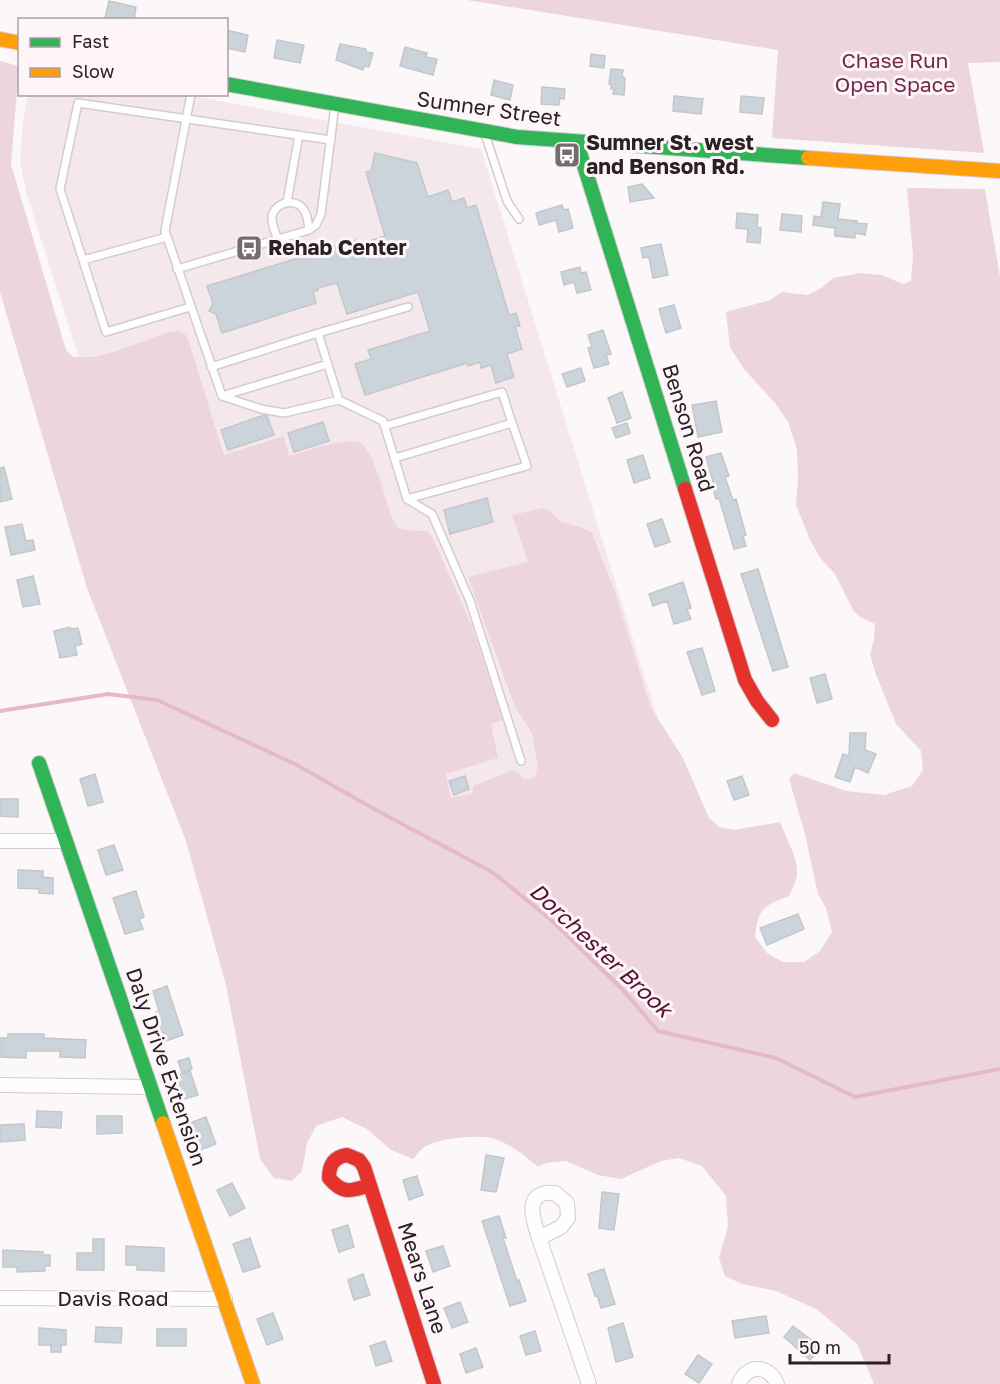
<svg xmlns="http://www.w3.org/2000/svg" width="1000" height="1384" font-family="'Golos Text',sans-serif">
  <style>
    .built { fill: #f5e8ed }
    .green { fill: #edd5de }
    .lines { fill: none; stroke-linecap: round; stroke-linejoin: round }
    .stream { stroke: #e5b9ca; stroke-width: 4 }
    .building { fill: #cad4da; stroke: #c4c7ca; stroke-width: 1.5 }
    .lane-casing { stroke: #d3cccf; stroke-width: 10 }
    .street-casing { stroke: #d3cccf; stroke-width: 16 }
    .fast-casing { stroke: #d3cccf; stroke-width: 16 }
    .slow-casing { stroke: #d3cccf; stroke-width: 16 }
    .jam-casing { stroke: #d3cccf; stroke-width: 16 }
    .lane { stroke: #fffefe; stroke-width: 7 }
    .street { stroke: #fffefe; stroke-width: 14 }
    .fast { stroke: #30b455; stroke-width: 14 }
    .slow { stroke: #ff9f0a; stroke-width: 14 }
    .jam { stroke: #e5322d; stroke-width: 14 }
    .labels { text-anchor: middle; stroke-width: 6; stroke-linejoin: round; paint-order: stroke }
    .park-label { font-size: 21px; fill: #722b4c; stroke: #fef5f8 }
    .street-label { font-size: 21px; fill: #2a2124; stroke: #fef5f8 }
    .poi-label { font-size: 21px; font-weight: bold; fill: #2a2124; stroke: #fef5f8; text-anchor: start }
    .water-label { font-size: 22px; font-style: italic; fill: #540f32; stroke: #fef5f8 }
  </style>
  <rect width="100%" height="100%" fill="#fcf7f9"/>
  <path class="built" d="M28 94 186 95 481 149 701 858 207 760 27 195 20 162 23 120Z"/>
  <path class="green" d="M467 0H1000V62L968 63 984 153 772 138 778 50Z
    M0 61 19 66 11 164 66 350 73 357H92L111 353 166 333 178 331 186 335 191 349 224 455 284 436 289 456C309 451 335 439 357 442 378 446 387 521 399 528 406 532 419 530 427 531L432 536 471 624 503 720 491 724 498 758 446 774 451 798 473 793V786L511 771 517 772 524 779H530L535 776 538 766 532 733 515 707 468 577 528 562 512 515 543 508 549 510 561 522 581 527 592 533 615 592 651 708 683 758 709 818 719 827 734 830 780 822C786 838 797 856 797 873 797 881 792 889 789 896 763 906 758 908 755 937L767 953 783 962H804L820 951 832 932 826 908 818 894 805 834 789 779 794 773 846 791 884 795 912 786 923 770 921 751 896 724 875 672 870 654 874 640 875 624 860 617 853 610 835 574 821 559 810 540 796 505 798 480 797 449 788 422 775 403 744 369 730 347 726 312 770 300 782 292 808 295 821 288 833 278 861 273 882 275 903 284 911 281 913 256 907 188 985 189 1000 277V1384H874L857 1344 818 1310 776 1291 742 1284 725 1276 719 1258 728 1226 726 1196 702 1166 679 1158 661 1161 621 1179 598 1175 566 1161 546 1163 538 1167C525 1156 512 1145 495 1139 479 1134 436 1138 422 1149 419 1151 416 1156 413 1159L391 1150 367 1129 342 1117 316 1126 307 1143 302 1171 292 1181 274 1178 260 1159 226 985 186 841 87 588 0 292Z"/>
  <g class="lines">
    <path class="stream" d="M0 711 108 694 157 700 297 765 376 810 492 872 549 918 622 989 658 1031 776 1058 855 1097 1000 1069"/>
  </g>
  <path class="building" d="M109 1 136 7 134 20 105 18Z
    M226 30 248 35 245 52 226 48Z
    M277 40 304 45 300 63 274 58Z
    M340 44 366 49V52L373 53 369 67 364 66 363 70 336 60Z
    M405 47 427 53 426 57 437 59 433 75 400 66Z
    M591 54 605 56 604 68 590 66Z
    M611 69 623 70 622 77 625 78 624 95 613 94 614 89H611V84H609Z
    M494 80 513 85 510 100 491 95Z
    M542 87 565 89 564 99 560 98 559 105 541 104Z
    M674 96 703 99 701 114 673 111Z
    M741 96 764 98 762 114 740 112Z
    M375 153 417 163 428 197 448 190 452 202 464 198 467 208 476 205 509 315 516 313 520 326 515 327 522 349 507 354 514 377 496 383 491 365 481 368 480 362 468 366 467 363 365 395 355 364 371 359 368 350 430 331 418 292 347 314 337 283 318 288V290L313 292 316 303 222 333 216 314 209 311 213 304 207 286 324 250 327 242 336 247 356 240 357 245 385 236 366 172 371 171Z
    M642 184 654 198 630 202 628 187Z
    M823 202 840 204 838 219 857 221 856 223 867 224 865 235 855 233V238L835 236V228L813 225 814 216 821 217Z
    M562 205 564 210 568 209 573 228 559 232 556 220 539 225 536 213Z
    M737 213 758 215 757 227 761 228 760 243 747 242 748 229 736 228Z
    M782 214 802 216 801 232 780 230Z
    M661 244 668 275 653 278 649 257 643 258 641 248Z
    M580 267 581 273 586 272 591 290 577 293 574 282 564 285 561 272Z
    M674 305 681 328 666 333 659 309Z
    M603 330 611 354 606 355 609 364 594 368 588 348 592 347 588 335Z
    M581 368 585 381 567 387 562 374Z
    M622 392 631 418 617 423 608 398Z
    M716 401 722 432 698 437 692 405Z
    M264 415 267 416 274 435 228 450 221 430Z
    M323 422 329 441 294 452 288 433Z
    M627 423 630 433 616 438 612 428Z
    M721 453 729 476 725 477 733 500 736 499 746 535 743 536 746 546 734 549 719 498 716 499 711 482 713 481 706 457Z
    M643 455 650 478 634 483 627 460Z
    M4 467 12 499 0 502V468Z
    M487 498 493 522 450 534 444 510Z
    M662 519 670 542 655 547 647 524Z
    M22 524 26 541 33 540 35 550 11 555 5 527Z
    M758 569 788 667 773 671 741 574Z
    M33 576 40 604 23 607 17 580Z
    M683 582 691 608 687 609 691 619 674 624 667 601 653 606 649 594Z
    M70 627 71 629 78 628 82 644 75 646 77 655 60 658 54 631Z
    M702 648 715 691 702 695 687 652Z
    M825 674 832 699 817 703 810 678Z
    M850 733H866L865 750 876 754 868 773 855 767 850 782 835 777 843 754 849 756Z
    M95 774 103 802 88 806 80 779Z
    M465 776 469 789 454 795 449 781Z
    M742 776 749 795 734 800 727 781Z
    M0 799H18V817L0 816Z
    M114 845 123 870 106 875 98 850Z
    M18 870 43 871V877L53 878V894L39 893V889L18 888Z
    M136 891 144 917 139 919 143 929 125 934 113 898Z
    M798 914 804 929 767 945 760 928Z
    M167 986 183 1035 166 1041 163 1032 159 1033 155 1020 159 1019 156 1012 159 1011 153 991Z
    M8 1034H44V1038L86 1040 85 1058 60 1057V1051H26V1058L1 1057V1038H8Z
    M189 1058 192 1069 182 1073 178 1061Z
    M190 1071 198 1095 184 1099 176 1075Z
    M37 1111 62 1112 61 1128 36 1127Z
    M97 1116H122V1133L97 1134Z
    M206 1117 216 1144 200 1150 190 1123Z
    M24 1124 25 1140 0 1142V1125Z
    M486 1155 504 1158 496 1192 481 1190Z
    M417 1176 423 1195 409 1200 403 1180Z
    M232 1183 245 1208 230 1216 217 1190Z
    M602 1192 619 1194 614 1230 599 1228Z
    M499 1216 506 1238H503L517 1281 519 1280 526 1301 510 1306 482 1221Z
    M348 1225 354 1247 339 1252 332 1230Z
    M250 1238 260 1267 243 1272 233 1244Z
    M93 1239H104V1270H77V1253H93Z
    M126 1246 164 1248V1271L137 1270V1265H126Z
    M443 1246 450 1266 433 1272 426 1251Z
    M3 1250 43 1252V1255H50V1266H45V1271L17 1272V1267H3Z
    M604 1269 615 1304 601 1308 597 1295 595 1296 588 1274Z
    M363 1274 370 1295 354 1300 348 1280Z
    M460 1302 468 1322 452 1328 444 1308Z
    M273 1313 283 1339 267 1345 257 1319Z
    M766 1316 769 1333 735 1338 732 1321Z
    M623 1323 633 1357 616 1362 608 1328Z
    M793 1326 821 1347 810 1360 784 1337Z
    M96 1327 122 1328 121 1343 95 1342Z
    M39 1328 66 1330V1345H61V1352H51V1345H39Z
    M157 1329H186V1346H157Z
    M535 1331 541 1351 526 1355 520 1336Z
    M385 1341 392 1361 376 1366 370 1346Z
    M476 1348 483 1367 466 1373 460 1354Z
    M698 1355 712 1364 699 1383 685 1374Z"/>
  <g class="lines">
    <defs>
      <path id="lane" d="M191 94 165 231 222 396 261 409 284 413 339 400 383 421 407 499 432 514 470 601 521 761
        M485 134 507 201 519 219
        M287 202 299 135
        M278 239C275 232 271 224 272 216 276 201 298 197 305 212 308 217 308 224 309 230
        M83 260 167 237
        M177 269 309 230 316 225 321 214 335 105
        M190 307 106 332 60 189 78 103 331 140
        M318 333 339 400
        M211 367 318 333 408 307
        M222 396 328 364
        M385 426 502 392 512 423
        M395 458 512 423 527 466 407 499"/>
      <path id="street" d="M0 841H65
        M0 1085 151 1087
        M539 1238 561 1227 568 1218 567 1203 555 1193C522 1190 533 1220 539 1238L589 1384
        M0 1298 225 1299
        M739 1384C746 1364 769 1364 777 1384"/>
      <path id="fast" d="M226 84 517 137 808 158
        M577 143 685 489
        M39 763 163 1123"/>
      <path id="slow" d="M0 39 20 43
        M808 158 1000 171
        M163 1123 253 1384"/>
      <path id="jam" d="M685 489 745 680 757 701 772 720
        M370 1185C351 1191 343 1195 329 1178 329 1165 334 1157 347 1155L359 1160 364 1167 434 1384"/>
    </defs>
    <use href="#lane" class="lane-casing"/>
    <use href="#street" class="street-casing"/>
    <use href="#fast" class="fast-casing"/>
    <use href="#slow" class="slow-casing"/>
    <use href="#jam" class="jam-casing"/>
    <use href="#lane" class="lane"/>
    <use href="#street" class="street"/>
    <use href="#fast" class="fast"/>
    <use href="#slow" class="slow"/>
    <use href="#jam" class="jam"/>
  </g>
  <defs>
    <symbol id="bus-square" viewBox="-11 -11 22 22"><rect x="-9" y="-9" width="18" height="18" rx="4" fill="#746c6f" stroke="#fef5f8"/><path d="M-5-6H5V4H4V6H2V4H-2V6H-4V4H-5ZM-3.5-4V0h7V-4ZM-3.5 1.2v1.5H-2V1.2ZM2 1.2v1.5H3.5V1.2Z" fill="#fff"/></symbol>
  </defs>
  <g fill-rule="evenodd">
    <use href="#bus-square" x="552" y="140" width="30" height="30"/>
    <use href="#bus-square" x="234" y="233" width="30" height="30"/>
  </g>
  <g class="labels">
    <g class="park-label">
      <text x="895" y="68">Chase Run<tspan x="895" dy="24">Open Space</tspan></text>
    </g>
    <g class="street-label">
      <text transform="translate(489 109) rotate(8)" y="7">Sumner Street</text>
      <text transform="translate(688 428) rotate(73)" y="7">Benson Road</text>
      <text transform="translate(166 1067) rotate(71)" y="7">Daly Drive Extension</text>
      <text transform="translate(422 1278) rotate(72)" y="7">Mears Lane</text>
      <text x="113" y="1306">Davis Road</text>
    </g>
    <g class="poi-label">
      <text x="586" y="150">Sumner St. west<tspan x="586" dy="24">and Benson Rd.</tspan></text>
      <text x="268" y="255">Rehab Center</text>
    </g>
    <g class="water-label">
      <text transform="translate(601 950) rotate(43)" y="8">Dorchester Brook</text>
    </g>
  </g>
  <rect x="18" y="18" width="210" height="78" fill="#fef5f8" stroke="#a9a0a3" stroke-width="1.5"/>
  <rect x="30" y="38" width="30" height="9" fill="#30b455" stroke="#a9a0a3" stroke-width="1.5"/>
  <text x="72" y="48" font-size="18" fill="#2a2124">Fast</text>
  <rect x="30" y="68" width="30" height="9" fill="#ff9f0a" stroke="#a9a0a3" stroke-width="1.5"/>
  <text x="72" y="78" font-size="18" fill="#2a2124">Slow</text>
  <path d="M790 1354v9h99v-9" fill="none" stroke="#2a2124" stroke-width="3"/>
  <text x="799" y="1354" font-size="18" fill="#2a2124" stroke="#fef5f8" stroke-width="4.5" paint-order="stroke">50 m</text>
</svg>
